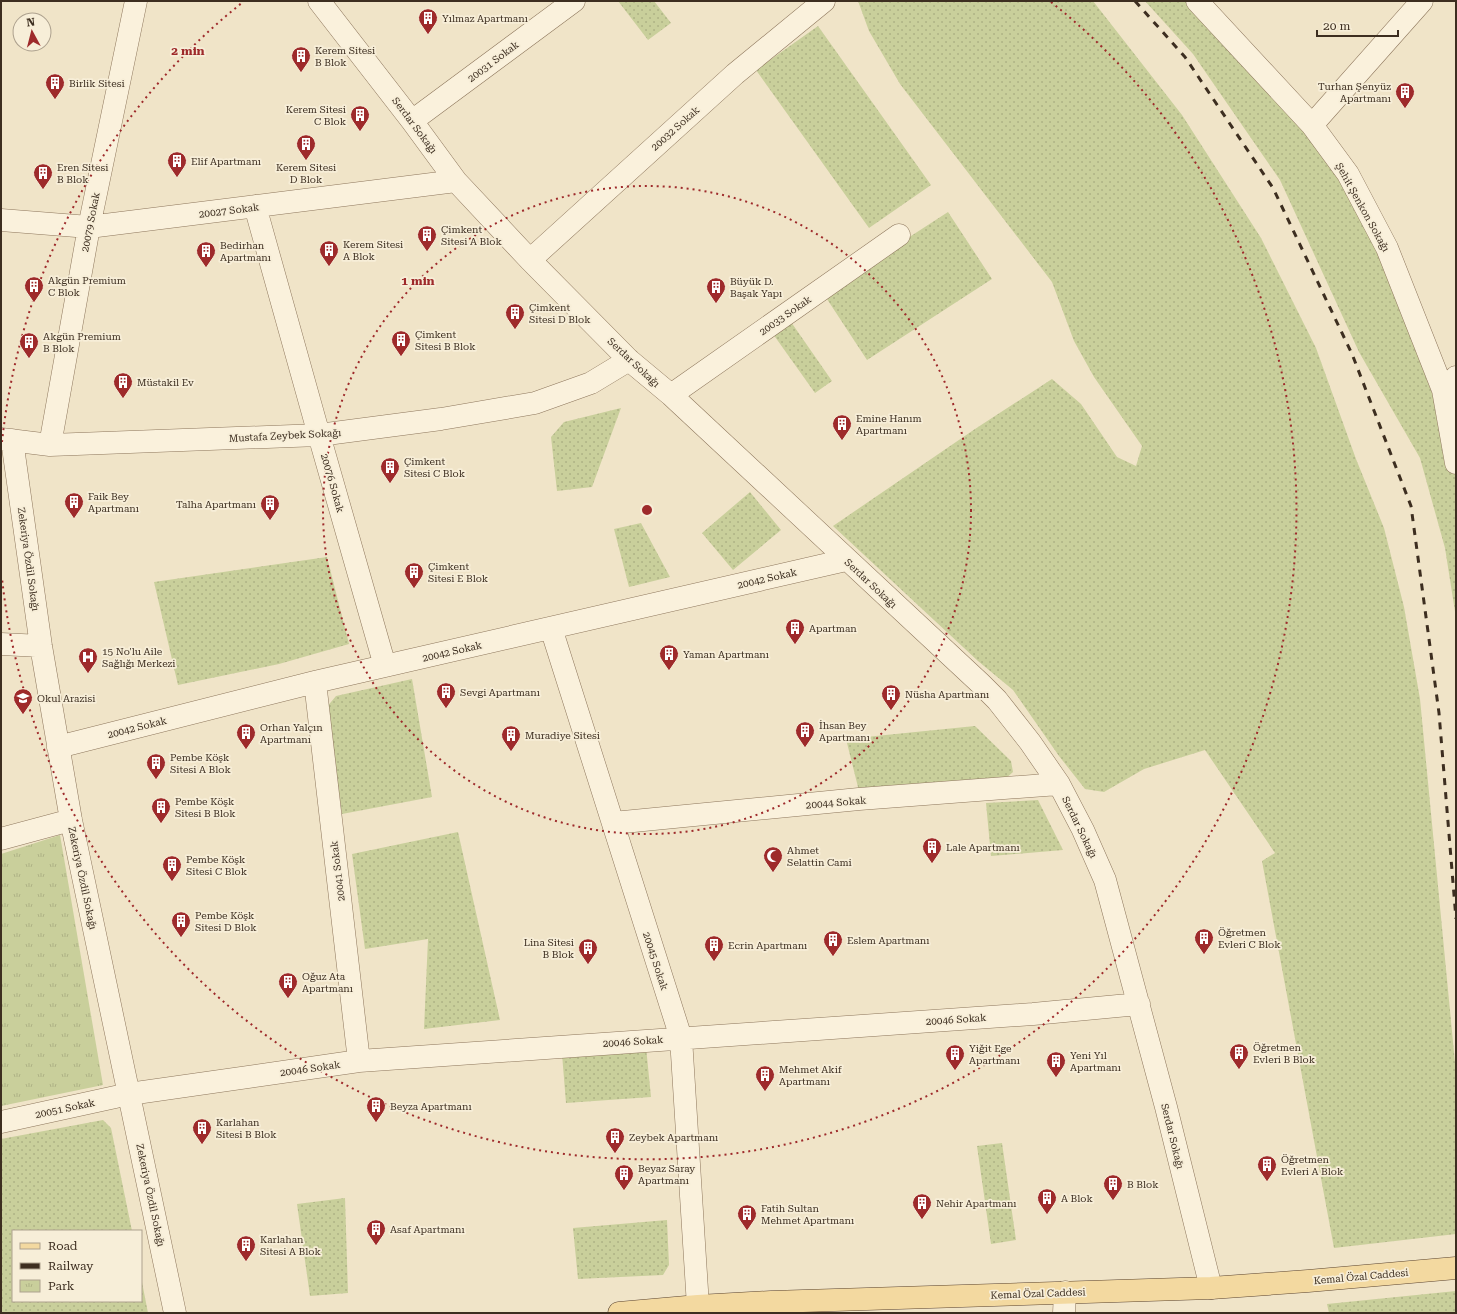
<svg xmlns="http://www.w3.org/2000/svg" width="1457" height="1314" font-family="'Roboto Serif',serif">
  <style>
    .grass { fill: url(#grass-dots) }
    .park { fill: url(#park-tufts) }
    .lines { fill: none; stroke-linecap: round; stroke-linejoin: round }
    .minor-casing { stroke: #8d765c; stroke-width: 23 }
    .major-casing { stroke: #5b4430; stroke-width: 23 }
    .minor { stroke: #faf1dc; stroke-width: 22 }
    .major { stroke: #f3d9a0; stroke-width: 22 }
    .rail { stroke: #3d2e20; stroke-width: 3; stroke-dasharray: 7 7; stroke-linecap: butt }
    .ring { fill: none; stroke: #9e2a2b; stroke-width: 2; stroke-dasharray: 2 4 }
    .labels { text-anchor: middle; stroke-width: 3.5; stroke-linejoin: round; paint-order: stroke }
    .poi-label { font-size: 10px; fill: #3d2e20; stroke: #f7eed8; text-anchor: start }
    .street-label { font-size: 10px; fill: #3d2e20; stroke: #f7eed8 }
    .centre { fill: #9e2a2b; stroke: #f7eed8; stroke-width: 2 }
    .ring-label { font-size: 12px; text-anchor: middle; font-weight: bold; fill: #9e2a2b; stroke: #f7eed8; stroke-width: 3.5; stroke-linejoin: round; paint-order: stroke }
  </style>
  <defs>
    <pattern id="grass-dots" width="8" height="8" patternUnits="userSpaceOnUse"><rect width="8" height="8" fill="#c9cf9b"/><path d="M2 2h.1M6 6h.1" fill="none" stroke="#aeb285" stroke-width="1.8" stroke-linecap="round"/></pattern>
    <pattern id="park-tufts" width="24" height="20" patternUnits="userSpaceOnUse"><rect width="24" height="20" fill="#c9cf9b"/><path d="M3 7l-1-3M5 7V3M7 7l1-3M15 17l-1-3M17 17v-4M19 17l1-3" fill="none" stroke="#aeb285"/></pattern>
  </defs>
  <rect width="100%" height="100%" fill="#f0e4c8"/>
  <path class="grass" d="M618 1H654L671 23 648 40Z
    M858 1H1093L1182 115 1261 238 1316 348 1356 459 1384 528 1404 607 1420 699 1456 1073V1234L1334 1248 1262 861 1275 853 1205 750 1144 769 1104 792 1085 789 1059 756 1013 690 978 661 833 526 975 429 1052 379 1081 404 1117 457 1136 466 1142 446 1094 377 1074 341 1052 282 900 84 869 31Z
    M1145 1H1187L1307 130 1338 176 1378 248 1445 428 1456 474V618L1445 548 1420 458 1359 352 1280 180 1193 54Z
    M818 26 931 185 869 228 756 70Z
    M948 212 992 279 867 360 823 293Z
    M791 322 832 381 815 393 773 334Z
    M621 408 592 487 557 491 551 437 564 422Z
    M750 492 781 530 733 570 702 533Z
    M641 523 670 577 629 587 614 529Z
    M327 557 349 644 279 664 178 685 154 582Z
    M412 679 432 797 342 814 326 708 336 696Z
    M975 726 1011 761 1013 772 1004 780 859 791 846 739Z
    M1038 800 1063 850 991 856 986 803Z
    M458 832 500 1020 424 1029 428 939 365 949 352 854Z
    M646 1047 651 1097 566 1103 562 1054Z
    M103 1120 111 1128 132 1231H13V1301H141V1277L148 1313H1V1139Z
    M1002 1143 1016 1240 991 1244 977 1146Z
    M345 1198 348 1293 310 1296 297 1204Z
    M667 1220 669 1265 663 1275 578 1279 573 1228Z
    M1456 1291V1313H1329L1327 1304Z"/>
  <path class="park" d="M60 835 103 1085 1 1106V854Z"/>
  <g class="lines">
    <defs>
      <path id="minor" d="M319 1 412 121 456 181 530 260 629 360 671 395 981 684 997 700 1030 742 1059 784 1083 830 1105 880 1166 1107 1211 1288
        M1197 1 1312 125 1348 174 1387 248 1443 390 1456 402
        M412 121 574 1
        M1312 125 1422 1
        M255 206 319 435 385 666
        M1 220 89 227 456 181
        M530 260 735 74 824 1
        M1456 377 1443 390 1456 463
        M671 395 899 235
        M1 439 50 445 319 435 441 419 535 403 591 383 629 360
        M12 440 41 646 71 820 175 1313
        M50 445 89 227 136 1
        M551 628 681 1038 698 1306
        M1 644 41 646
        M315 682 359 1061
        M58 747 315 682 846 560
        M613 823 859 799 1059 784
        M1 839 71 820
        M1 1122 129 1094 359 1061 1033 1014 1139 1004
        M1064 1313 1065 1292"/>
      <path id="major" d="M619 1313 698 1306 771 1302 1211 1288 1308 1281 1456 1268"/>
    </defs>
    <use href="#minor" class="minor-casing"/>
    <use href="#major" class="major-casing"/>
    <use href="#minor" class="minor"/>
    <use href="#major" class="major"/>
    <path class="rail" d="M1135 1 1185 57 1273 188 1352 354 1411 506 1439 713 1456 919"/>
  </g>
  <g class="ring">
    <circle cx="647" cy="510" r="324"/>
    <path d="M2 442A649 649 0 0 1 243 2M1051 2A649 649 0 1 1 2 578"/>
  </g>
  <defs>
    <symbol id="building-pin" viewBox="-11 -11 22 30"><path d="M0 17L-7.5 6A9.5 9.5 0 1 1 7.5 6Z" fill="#9e2a2b" stroke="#f7eed8"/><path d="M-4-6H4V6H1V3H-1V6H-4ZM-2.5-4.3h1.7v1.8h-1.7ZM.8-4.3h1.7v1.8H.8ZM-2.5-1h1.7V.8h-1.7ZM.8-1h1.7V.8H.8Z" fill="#fff"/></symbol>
    <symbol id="hospital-pin" viewBox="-11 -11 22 30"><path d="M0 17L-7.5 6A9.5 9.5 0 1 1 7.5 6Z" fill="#9e2a2b" stroke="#f7eed8"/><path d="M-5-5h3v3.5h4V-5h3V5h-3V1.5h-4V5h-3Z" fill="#fff"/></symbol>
    <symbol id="school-pin" viewBox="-11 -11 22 30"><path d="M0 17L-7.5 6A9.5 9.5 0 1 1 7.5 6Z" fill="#9e2a2b" stroke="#f7eed8"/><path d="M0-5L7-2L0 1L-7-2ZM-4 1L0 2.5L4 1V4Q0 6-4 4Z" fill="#fff"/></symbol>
    <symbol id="mosque-pin" viewBox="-11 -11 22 30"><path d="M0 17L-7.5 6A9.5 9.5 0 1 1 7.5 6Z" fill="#9e2a2b" stroke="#f7eed8"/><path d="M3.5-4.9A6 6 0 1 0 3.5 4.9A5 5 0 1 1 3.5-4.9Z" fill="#fff"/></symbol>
  </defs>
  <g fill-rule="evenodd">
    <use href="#building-pin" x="417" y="7" width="22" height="30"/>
    <use href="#building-pin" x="290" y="45" width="22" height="30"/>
    <use href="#building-pin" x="44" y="72" width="22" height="30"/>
    <use href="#building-pin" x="1394" y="81" width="22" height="30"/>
    <use href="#building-pin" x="349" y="104" width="22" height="30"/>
    <use href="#building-pin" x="295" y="133" width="22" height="30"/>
    <use href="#building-pin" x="166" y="150" width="22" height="30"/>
    <use href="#building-pin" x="32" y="162" width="22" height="30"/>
    <use href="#building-pin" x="416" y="224" width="22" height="30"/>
    <use href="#building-pin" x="318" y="239" width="22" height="30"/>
    <use href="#building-pin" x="195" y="240" width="22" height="30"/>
    <use href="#building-pin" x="23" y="275" width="22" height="30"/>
    <use href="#building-pin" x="705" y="276" width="22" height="30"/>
    <use href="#building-pin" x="504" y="302" width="22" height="30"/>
    <use href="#building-pin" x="390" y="329" width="22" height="30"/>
    <use href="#building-pin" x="18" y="331" width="22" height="30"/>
    <use href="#building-pin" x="112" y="371" width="22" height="30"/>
    <use href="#building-pin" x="831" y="413" width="22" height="30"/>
    <use href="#building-pin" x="379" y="456" width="22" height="30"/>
    <use href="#building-pin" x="63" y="491" width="22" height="30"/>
    <use href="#building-pin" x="259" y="493" width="22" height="30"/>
    <use href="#building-pin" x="403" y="561" width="22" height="30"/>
    <use href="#building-pin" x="784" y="617" width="22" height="30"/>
    <use href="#building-pin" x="658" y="643" width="22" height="30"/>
    <use href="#hospital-pin" x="77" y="646" width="22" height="30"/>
    <use href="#building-pin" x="435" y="681" width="22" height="30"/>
    <use href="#building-pin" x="880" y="683" width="22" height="30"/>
    <use href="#school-pin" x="12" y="687" width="22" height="30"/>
    <use href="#building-pin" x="794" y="720" width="22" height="30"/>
    <use href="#building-pin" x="235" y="722" width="22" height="30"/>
    <use href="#building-pin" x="500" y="724" width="22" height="30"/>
    <use href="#building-pin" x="145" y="752" width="22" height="30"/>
    <use href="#building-pin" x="150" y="796" width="22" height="30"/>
    <use href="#building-pin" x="921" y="836" width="22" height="30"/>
    <use href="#mosque-pin" x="762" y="845" width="22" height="30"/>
    <use href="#building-pin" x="161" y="854" width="22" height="30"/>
    <use href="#building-pin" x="170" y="910" width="22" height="30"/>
    <use href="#building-pin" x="1193" y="927" width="22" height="30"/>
    <use href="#building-pin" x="822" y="929" width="22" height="30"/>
    <use href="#building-pin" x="703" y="934" width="22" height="30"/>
    <use href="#building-pin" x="577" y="937" width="22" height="30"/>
    <use href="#building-pin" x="277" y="971" width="22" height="30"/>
    <use href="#building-pin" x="1228" y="1042" width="22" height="30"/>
    <use href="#building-pin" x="944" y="1043" width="22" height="30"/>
    <use href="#building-pin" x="1045" y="1050" width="22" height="30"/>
    <use href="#building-pin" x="754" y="1064" width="22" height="30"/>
    <use href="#building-pin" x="365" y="1095" width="22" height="30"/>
    <use href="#building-pin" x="191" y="1117" width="22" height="30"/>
    <use href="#building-pin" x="604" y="1126" width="22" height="30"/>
    <use href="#building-pin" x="1256" y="1154" width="22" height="30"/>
    <use href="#building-pin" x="613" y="1163" width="22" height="30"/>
    <use href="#building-pin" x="1102" y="1173" width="22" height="30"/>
    <use href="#building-pin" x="1036" y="1187" width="22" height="30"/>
    <use href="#building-pin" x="911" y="1192" width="22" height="30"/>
    <use href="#building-pin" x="736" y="1203" width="22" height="30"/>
    <use href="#building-pin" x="365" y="1218" width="22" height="30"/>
    <use href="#building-pin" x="235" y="1234" width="22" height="30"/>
  </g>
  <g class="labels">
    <g class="poi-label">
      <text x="442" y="22">Yılmaz Apartmanı</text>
      <text x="315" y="54">Kerem Sitesi<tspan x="315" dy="12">B Blok</tspan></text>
      <text x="69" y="87">Birlik Sitesi</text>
      <text x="1391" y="90" text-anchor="end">Turhan Şenyüz<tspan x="1391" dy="12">Apartmanı</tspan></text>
      <text x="346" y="113" text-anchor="end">Kerem Sitesi<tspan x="346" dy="12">C Blok</tspan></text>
      <text x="191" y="165">Elif Apartmanı</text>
      <text x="57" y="171">Eren Sitesi<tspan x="57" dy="12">B Blok</tspan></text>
      <text x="306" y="171" text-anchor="middle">Kerem Sitesi<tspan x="306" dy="12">D Blok</tspan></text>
      <text x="441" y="233">Çimkent<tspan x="441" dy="12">Sitesi A Blok</tspan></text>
      <text x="343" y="248">Kerem Sitesi<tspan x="343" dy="12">A Blok</tspan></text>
      <text x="220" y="249">Bedirhan<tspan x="220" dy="12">Apartmanı</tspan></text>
      <text x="48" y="284">Akgün Premium<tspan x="48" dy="12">C Blok</tspan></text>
      <text x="730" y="285">Büyük D.<tspan x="730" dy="12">Başak Yapı</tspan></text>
      <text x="529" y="311">Çimkent<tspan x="529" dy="12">Sitesi D Blok</tspan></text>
      <text x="415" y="338">Çimkent<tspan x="415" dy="12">Sitesi B Blok</tspan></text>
      <text x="43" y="340">Akgün Premium<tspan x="43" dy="12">B Blok</tspan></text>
      <text x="137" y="386">Müstakil Ev</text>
      <text x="856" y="422">Emine Hanım<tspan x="856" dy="12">Apartmanı</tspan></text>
      <text x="404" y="465">Çimkent<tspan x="404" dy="12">Sitesi C Blok</tspan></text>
      <text x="88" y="500">Faik Bey<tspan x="88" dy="12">Apartmanı</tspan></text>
      <text x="256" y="508" text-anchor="end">Talha Apartmanı</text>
      <text x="428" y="570">Çimkent<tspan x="428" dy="12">Sitesi E Blok</tspan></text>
      <text x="809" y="632">Apartman</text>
      <text x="102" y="655">15 No'lu Aile<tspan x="102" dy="12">Sağlığı Merkezi</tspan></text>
      <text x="683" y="658">Yaman Apartmanı</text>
      <text x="460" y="696">Sevgi Apartmanı</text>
      <text x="905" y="698">Nüsha Apartmanı</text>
      <text x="37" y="702">Okul Arazisi</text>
      <text x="819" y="729">İhsan Bey<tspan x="819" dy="12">Apartmanı</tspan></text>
      <text x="260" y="731">Orhan Yalçın<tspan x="260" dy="12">Apartmanı</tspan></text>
      <text x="525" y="739">Muradiye Sitesi</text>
      <text x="170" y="761">Pembe Köşk<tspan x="170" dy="12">Sitesi A Blok</tspan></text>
      <text x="175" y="805">Pembe Köşk<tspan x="175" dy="12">Sitesi B Blok</tspan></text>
      <text x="946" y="851">Lale Apartmanı</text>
      <text x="787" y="854">Ahmet<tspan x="787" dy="12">Selattin Cami</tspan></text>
      <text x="186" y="863">Pembe Köşk<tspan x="186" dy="12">Sitesi C Blok</tspan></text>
      <text x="195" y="919">Pembe Köşk<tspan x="195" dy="12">Sitesi D Blok</tspan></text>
      <text x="1218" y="936">Öğretmen<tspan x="1218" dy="12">Evleri C Blok</tspan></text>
      <text x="847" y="944">Eslem Apartmanı</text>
      <text x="574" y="946" text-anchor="end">Lina Sitesi<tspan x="574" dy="12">B Blok</tspan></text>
      <text x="728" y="949">Ecrin Apartmanı</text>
      <text x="302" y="980">Oğuz Ata<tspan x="302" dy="12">Apartmanı</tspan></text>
      <text x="1253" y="1051">Öğretmen<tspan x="1253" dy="12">Evleri B Blok</tspan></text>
      <text x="969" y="1052">Yiğit Ege<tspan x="969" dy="12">Apartmanı</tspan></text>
      <text x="1070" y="1059">Yeni Yıl<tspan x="1070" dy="12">Apartmanı</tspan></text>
      <text x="779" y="1073">Mehmet Akif<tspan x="779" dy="12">Apartmanı</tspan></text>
      <text x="390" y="1110">Beyza Apartmanı</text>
      <text x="216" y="1126">Karlahan<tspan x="216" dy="12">Sitesi B Blok</tspan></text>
      <text x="629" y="1141">Zeybek Apartmanı</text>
      <text x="1281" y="1163">Öğretmen<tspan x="1281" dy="12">Evleri A Blok</tspan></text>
      <text x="638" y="1172">Beyaz Saray<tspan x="638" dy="12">Apartmanı</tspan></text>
      <text x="1127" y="1188">B Blok</text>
      <text x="1061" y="1202">A Blok</text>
      <text x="936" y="1207">Nehir Apartmanı</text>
      <text x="761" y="1212">Fatih Sultan<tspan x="761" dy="12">Mehmet Apartmanı</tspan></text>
      <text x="390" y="1233">Asaf Apartmanı</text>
      <text x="260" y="1243">Karlahan<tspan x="260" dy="12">Sitesi A Blok</tspan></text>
    </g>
    <g class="street-label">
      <text transform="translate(493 61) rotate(-37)" y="4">20031 Sokak</text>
      <text transform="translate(415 125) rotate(53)" y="4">Serdar Sokağı</text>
      <text transform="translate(675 128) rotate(-42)" y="4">20032 Sokak</text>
      <text transform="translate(1363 207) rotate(61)" y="4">Şehit Şenkon Sokağı</text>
      <text transform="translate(229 210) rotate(-7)" y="4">20027 Sokak</text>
      <text transform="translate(90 222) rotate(-79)" y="4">20079 Sokak</text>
      <text transform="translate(785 315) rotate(-35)" y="4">20033 Sokak</text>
      <text transform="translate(634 362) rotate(43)" y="4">Serdar Sokağı</text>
      <text transform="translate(285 435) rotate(-3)" y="4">Mustafa Zeybek Sokağı</text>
      <text transform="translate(333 483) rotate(74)" y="4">20076 Sokak</text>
      <text transform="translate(29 559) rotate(82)" y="4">Zekeriya Özdil Sokağı</text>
      <text transform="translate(767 578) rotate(-13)" y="4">20042 Sokak</text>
      <text transform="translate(871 583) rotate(43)" y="4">Serdar Sokağı</text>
      <text transform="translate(452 651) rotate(-13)" y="4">20042 Sokak</text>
      <text transform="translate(137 727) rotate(-14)" y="4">20042 Sokak</text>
      <text transform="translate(836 802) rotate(-5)" y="4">20044 Sokak</text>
      <text transform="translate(1080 827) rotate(64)" y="4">Serdar Sokağı</text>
      <text transform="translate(337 871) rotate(-97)" y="4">20041 Sokak</text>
      <text transform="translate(83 878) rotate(78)" y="4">Zekeriya Özdil Sokağı</text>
      <text transform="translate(656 961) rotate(72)" y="4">20045 Sokak</text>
      <text transform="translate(956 1019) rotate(-4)" y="4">20046 Sokak</text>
      <text transform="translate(633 1041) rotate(-4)" y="4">20046 Sokak</text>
      <text transform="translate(310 1068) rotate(-8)" y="4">20046 Sokak</text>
      <text transform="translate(65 1108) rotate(-12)" y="4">20051 Sokak</text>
      <text transform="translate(1173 1136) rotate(76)" y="4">Serdar Sokağı</text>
      <text transform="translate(151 1195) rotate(78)" y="4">Zekeriya Özdil Sokağı</text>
      <text transform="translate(1361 1276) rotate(-5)" y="4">Kemal Özal Caddesi</text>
      <text transform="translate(1038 1293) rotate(-2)" y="4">Kemal Özal Caddesi</text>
    </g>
  </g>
  <circle cx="647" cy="510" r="6" class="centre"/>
  <g class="ring-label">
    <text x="188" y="55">2 min</text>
    <text x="418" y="285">1 min</text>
  </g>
  <rect width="1457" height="1314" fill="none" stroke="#3d2e20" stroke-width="4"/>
  <rect x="12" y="1230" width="130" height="72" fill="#f7eed8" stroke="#ada18e"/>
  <rect x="20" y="1243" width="20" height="6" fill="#f3d9a0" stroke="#ada18e"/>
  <text x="48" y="1250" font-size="12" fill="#3d2e20">Road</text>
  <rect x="20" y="1263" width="20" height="6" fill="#3d2e20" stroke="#ada18e"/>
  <text x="48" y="1270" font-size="12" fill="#3d2e20">Railway</text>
  <rect x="20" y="1280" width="20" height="12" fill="url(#park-tufts)" stroke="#ada18e"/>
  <text x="48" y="1290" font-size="12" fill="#3d2e20">Park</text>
  <g transform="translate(32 32) rotate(353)"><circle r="19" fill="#f7eed8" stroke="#ada18e"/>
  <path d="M0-3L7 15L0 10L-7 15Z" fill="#9e2a2b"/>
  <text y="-6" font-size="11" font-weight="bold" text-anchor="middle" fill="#3d2e20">N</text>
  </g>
  <path d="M1317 30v6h81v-6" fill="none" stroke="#3d2e20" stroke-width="2"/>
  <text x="1323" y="30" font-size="12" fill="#3d2e20" stroke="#f7eed8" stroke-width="3" paint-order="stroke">20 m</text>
</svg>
